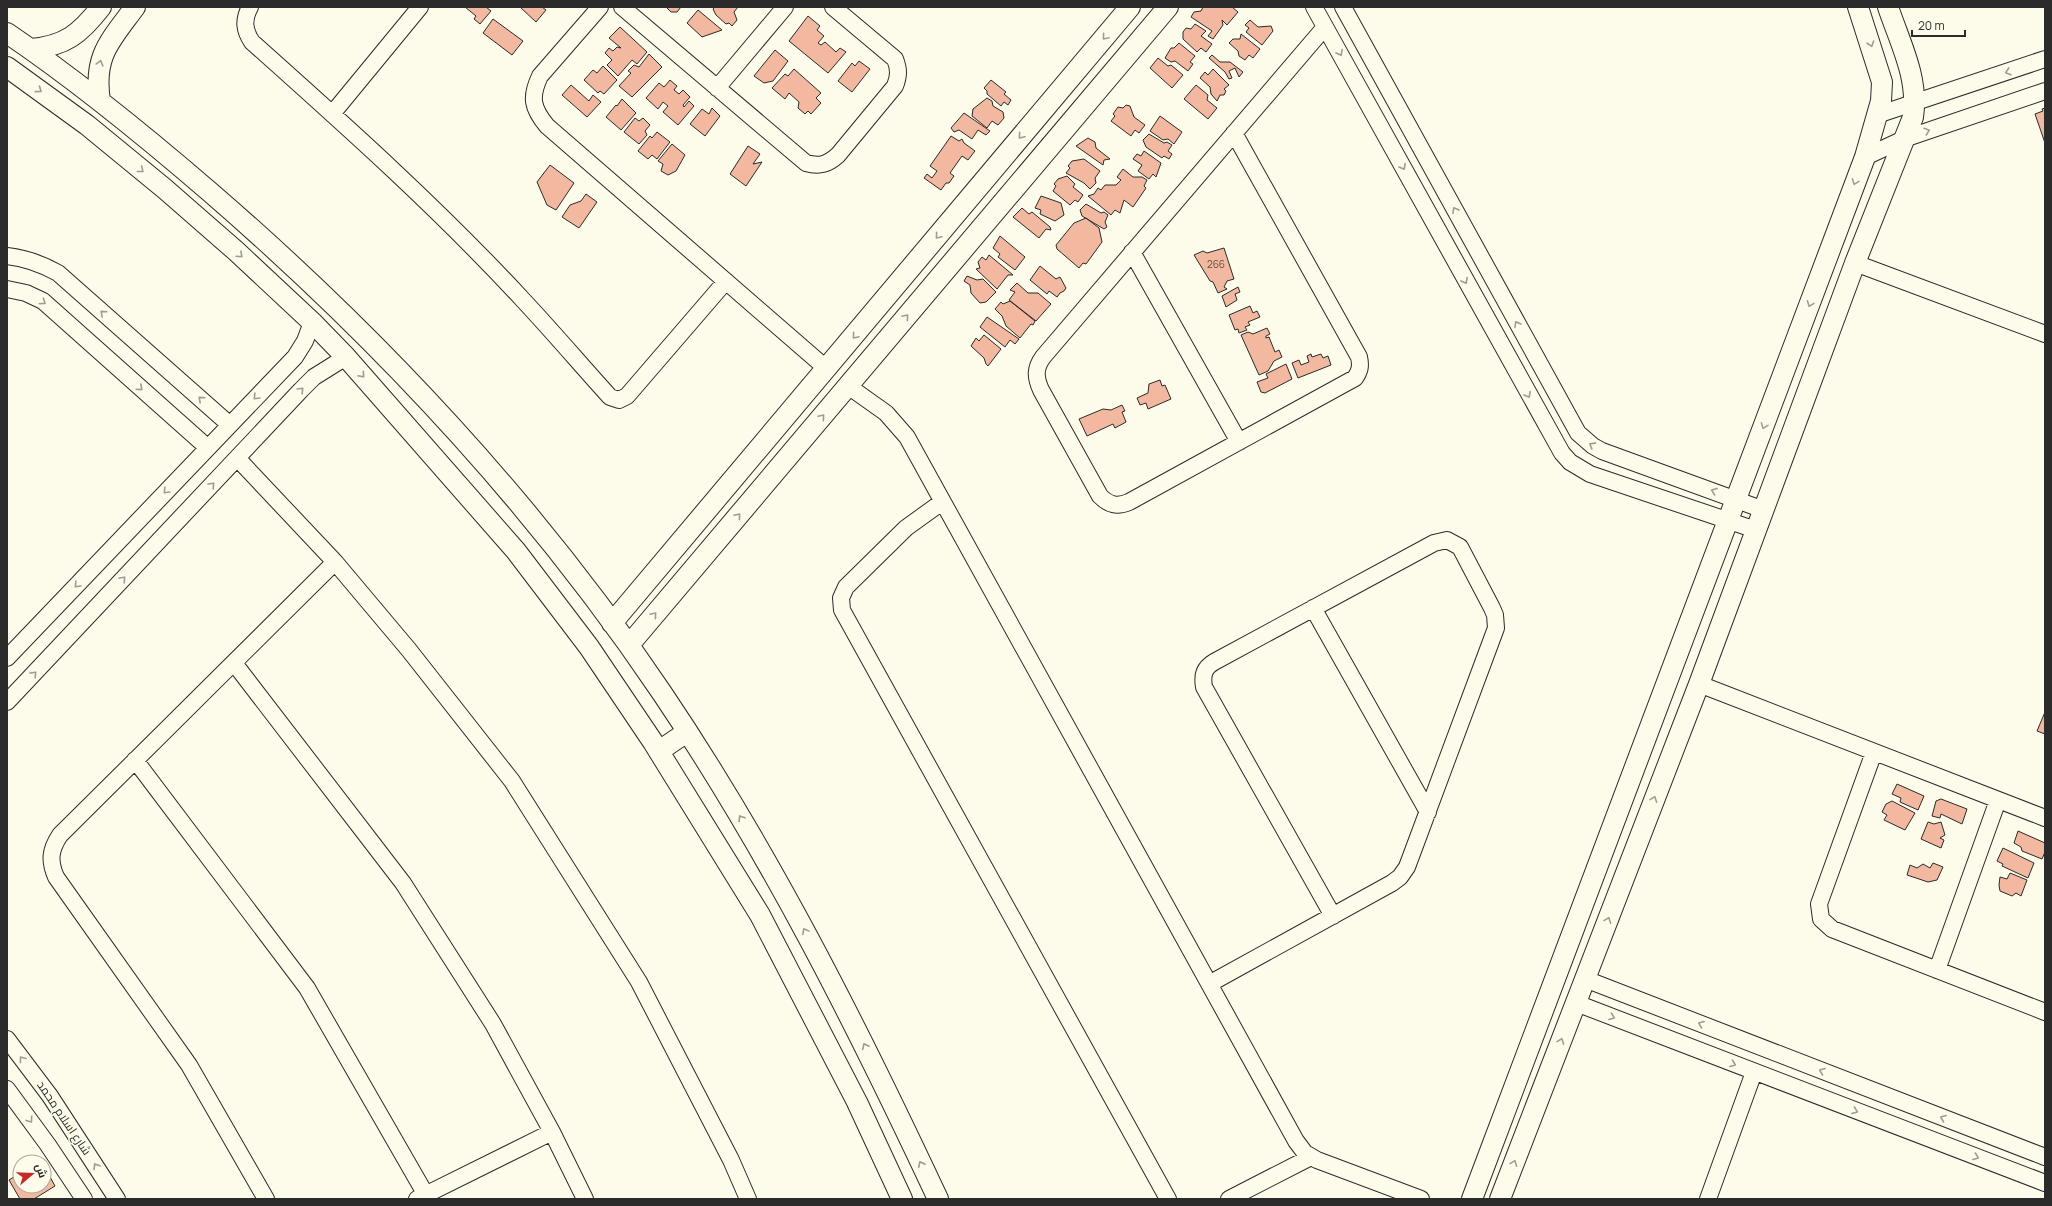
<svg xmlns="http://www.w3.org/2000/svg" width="2052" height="1206" font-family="Manrope,Cairo,sans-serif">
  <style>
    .building { fill: #f2b8a0; stroke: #2b2b2b }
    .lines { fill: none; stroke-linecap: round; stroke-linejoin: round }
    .minor-casing { stroke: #2b2b2b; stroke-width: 18 }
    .tertiary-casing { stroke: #2b2b2b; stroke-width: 22 }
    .minor { stroke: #fdfbea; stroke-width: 16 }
    .tertiary { stroke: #fdfbea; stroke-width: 20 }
    .oneway { stroke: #9e9d94 }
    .labels { text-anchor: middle; stroke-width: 3; stroke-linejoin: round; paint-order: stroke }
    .number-label { font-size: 10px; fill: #5d4e48 }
    .street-label { font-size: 12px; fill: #2b2b2b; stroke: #fdfbea }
  </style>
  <rect width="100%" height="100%" fill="#fdfbea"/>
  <path class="building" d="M465 7H486L491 11 480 24 474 19 476 16Z
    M520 7H542L546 10 536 22Z
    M666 7H681L677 12H671Z
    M715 7H738L734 12 737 20 732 26 729 23 726 24 716 15 713 9Z
    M1203 7H1232L1238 12 1227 25 1222 20 1223 25 1213 39 1208 36 1212 31 1191 17 1194 12 1201 11Z
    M698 10 722 30 702 37 687 23Z
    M808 16 820 26 817 30 824 36 818 43 821 45 825 42 836 52 840 48 846 52 828 73 789 41Z
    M493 19 523 41 512 55 483 33Z
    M1250 20 1258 27 1271 26 1273 31 1262 45 1246 32 1249 28 1245 25Z
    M1195 24 1206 31 1201 36 1212 44 1206 52 1201 48 1197 52 1183 39V32L1186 28 1191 29Z
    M620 27 647 52 637 64 632 60 618 76 607 65 612 60 605 53 609 48 613 51 617 47 621 48 609 38Z
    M1241 34 1260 49 1253 58 1249 55 1245 60 1239 56 1238 51 1229 43 1233 39H1240Z
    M1179 43 1195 56 1190 62 1193 64 1188 71 1175 61 1171 62 1165 58 1171 48H1174Z
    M775 50 788 61 773 81 764 83 754 76Z
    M649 54 662 67 632 97 619 86 631 73 628 71 634 65 639 67Z
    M1212 55 1220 62H1230L1243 72 1239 77 1235 68 1229 71 1232 78 1229 79 1225 72 1209 58Z
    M1158 58 1168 66 1171 65 1183 75 1172 88 1150 68Z
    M859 61 870 69 852 92 838 81 852 63 855 66Z
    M603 66 617 80 604 94 600 91 598 93 584 80 593 70 597 73Z
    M794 69 821 93 816 98 821 103 811 114 808 111 805 114 798 108 799 102 789 93 785 99 772 88 785 74 788 76Z
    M1213 69 1229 85 1224 89 1226 91 1224 95H1220L1217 101 1211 94 1210 87 1200 78 1205 72 1208 75Z
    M670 80 677 86 674 90 679 94 683 90 690 97 683 105 684 107 689 101 694 106 678 125 663 112 668 106 663 102 658 109 646 98 659 83 664 87Z
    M991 80 1006 92 1004 94 1011 100 1008 105 1004 102 1001 106 987 94V91L984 88Z
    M571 85 589 101 593 95 601 102 587 117 562 95Z
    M1196 85 1208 95 1207 100 1217 108 1208 119 1184 99Z
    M987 98 992 101 993 106 1003 112 1004 118 998 125 992 121 987 128 972 116 973 109Z
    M622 99 636 113 621 130 606 117 616 105 617 106Z
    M1126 105 1130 106 1134 117 1145 125 1139 133 1135 130 1131 136 1111 121 1115 116 1113 114 1118 107 1123 108Z
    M712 108 720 116 705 136 690 124 702 109 709 114Z
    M2045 108V143L2035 114 2043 111 2042 109Z
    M964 113 990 131 986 135 978 130 972 139 959 130 954 132 951 128Z
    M1160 116 1182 132 1174 144 1168 139 1163 140 1150 131Z
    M635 118 639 121 643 118 650 125 645 131 647 135 639 144 624 132Z
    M657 132 670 142 657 159 652 155 648 159 638 151 650 136 652 138Z
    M1149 134 1164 143 1167 142 1172 145 1168 151 1172 154 1169 159 1164 156 1162 158 1146 147 1143 140Z
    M951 136 959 141 962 139 964 143 975 151 968 160 962 156 950 173 954 176 949 183H946L941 190 924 178 927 174 932 178 937 171 930 166Z
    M1088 138 1095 142 1096 148 1110 159 1104 160 1103 165 1076 146Z
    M672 144 685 155 676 171 668 175 661 171 663 164 658 161Z
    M748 146 760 154 753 164 762 162 746 186 730 174Z
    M1144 151 1161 163 1156 177 1153 174 1149 179 1138 171 1142 165 1133 159 1137 154 1141 156Z
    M1084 159 1100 171 1095 178 1096 183 1090 189 1084 183 1066 173 1070 168 1068 166 1072 161Z
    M550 165 574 183 556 210 547 205 537 182Z
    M1123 169 1133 177H1142L1147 180 1144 186 1146 188 1133 207 1124 200 1120 213 1115 210 1111 215 1088 196 1094 194 1098 188 1101 190 1105 185H1116L1121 180 1117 177Z
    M1067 176 1075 184 1073 187 1083 195 1078 202 1075 200 1070 205 1053 191 1056 186 1054 184 1058 179Z
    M586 194 597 202 579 228 562 217 570 205 581 201Z
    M1041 196 1061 203 1064 215 1055 221 1040 214 1041 210 1035 208Z
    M1086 204 1101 213 1104 212 1108 215 1105 222 1107 227 1104 229 1082 216 1080 210Z
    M1022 208 1029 214 1032 212 1050 227 1051 230 1046 229 1039 238 1013 217Z
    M1086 218 1099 228 1102 242 1086 264 1083 263 1079 268 1057 249 1056 245 1074 223Z
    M1000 236 1025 257 1015 270 998 257 1000 254 993 248Z
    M1224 248 1234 279 1227 281 1224 287 1227 289 1218 293 1213 282 1210 281 1194 255 1203 251 1207 253Z
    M989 255 1013 275H1008L997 289 976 269 980 268 978 262 982 257 986 260Z
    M1040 266 1056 279 1060 277 1066 288 1064 291 1060 293 1057 297 1049 291 1047 294 1030 280Z
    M967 276 977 280 983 279 996 292 986 302 980 303 971 293 970 285 964 281Z
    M1017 283 1028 293H1038L1051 304 1036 321 1009 300 1015 292 1010 290Z
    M1238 287 1240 292 1235 294 1237 300 1226 307 1222 296Z
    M1010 301 1035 321 1033 325 1031 324 1020 338 1006 326 1002 316 995 309 1001 302 1003 304Z
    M1250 306 1253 313 1257 311 1260 317 1248 322 1250 325 1245 327 1247 330 1239 333 1238 329 1235 330 1229 315Z
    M987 317 1019 339 1015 344 1010 340 1005 347 980 327Z
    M1267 328 1270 334 1266 336V338L1269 337 1275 352 1279 350 1282 357 1274 361 1268 371 1259 375 1241 335 1248 332 1253 334Z
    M984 335 1001 349 988 366 986 364 984 358 971 346 976 338 979 341Z
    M1311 354 1312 357 1321 354 1323 358 1328 356 1331 365 1298 378 1292 363 1299 360 1301 365 1309 362 1307 356Z
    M1286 364 1292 379 1265 393 1261 392 1257 382 1268 378 1266 374Z
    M1160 380 1162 386 1165 385 1171 399 1148 409 1146 403 1140 405 1137 398 1148 393 1149 384Z
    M1122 405 1125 411 1122 412 1126 422 1115 428 1113 424 1087 436 1079 419 1103 409 1111 410Z
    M2045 712V734L2037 731Z
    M1897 784 1924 796 1918 810 1900 802 1901 798 1892 794Z
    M1941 799 1967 809 1962 824 1941 814 1940 818 1932 816 1936 801Z
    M1892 801 1915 813 1905 830 1884 820 1887 815 1882 812 1886 804Z
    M1928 822 1934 824 1941 822 1945 835 1940 838 1944 840 1941 848 1921 839Z
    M2018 831 2045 843V852L2042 859 2022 851 2021 847 2014 843Z
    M2003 848 2034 863 2028 878 2002 866 2003 864 1997 861Z
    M1933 863 1943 867 1937 880 1928 882 1907 875 1910 865 1917 868 1923 864 1930 868Z
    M2010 873 2027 880 2021 896 2016 893 2012 896 2000 891 1999 885 2000 877 2007 879Z
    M44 1166 55 1186 34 1199H20L9 1180 20 1173V1186H44Z"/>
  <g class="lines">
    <defs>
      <path id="minor" d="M250 7C243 20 244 30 252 42 345 125 439 209 523 300 553 332 581 365 610 397L619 400 627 396 726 281
        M600 7 540 76C530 97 532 108 547 126L827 369
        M622 7 806 163C820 167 828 164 838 155L895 86C899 76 899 69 895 59L833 7
        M1314 7 1562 453 1570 462 1590 474 1756 530
        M1343 7 1578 433 1593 446 1602 451 1764 510
        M717 88 785 7
        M332 114 420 7
        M1877 115 2045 59
        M1234 133 1359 357C1361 366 1360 371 1355 378L1129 502C1117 507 1109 505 1100 496L1041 390C1035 377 1035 368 1043 357L1325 27
        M1865 157 1904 139 2045 91
        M1132 252 1239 442
        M7 256C25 258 42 264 58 273L230 425
        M1855 263 2045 334
        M7 289 26 293 43 301 208 448
        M848 386 886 413 907 437 1296 1141 1305 1153 1317 1160 1421 1199
        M237 458 335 562 409 650 512 781 639 982 731 1160 748 1199
        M942 502 906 528 846 587 841 598 842 610 1168 1199
        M1313 608 1428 812
        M7 658 295 357 305 341 312 322
        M234 663 403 883 493 1024 552 1132 585 1199
        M1699 684 2045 818
        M7 702 301 390 314 377 346 357
        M1874 752 1819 904 1821 919 1832 929 2045 1012
        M135 760 307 988 426 1195
        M1937 970 1998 800
        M1585 979 2045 1157
        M1209 984 1392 883 1400 877 1407 867 1496 628 1495 615 1492 608 1460 547 1447 540 1434 543 1214 662C1204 668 1202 675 1204 687L1333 916
        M1576 1003 2045 1183
        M7 1039 50 1096 117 1199
        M7 1089 48 1145 84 1199
        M266 1199 189 1065 56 877C49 861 50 850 60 835L335 562
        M417 1199 552 1132
        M1229 1199 1311 1157
        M1708 1199 1754 1072"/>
      <path id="tertiary" d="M7 33C78 81 145 136 210 192 380 339 536 506 662 693 770 853 856 1024 938 1199
        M31 49C65 46 80 34 101 7
        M7 67 87 125 165 189 236 251 312 322 346 357 516 551 589 647 653 742 760 915 857 1102 902 1199
        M100 101C93 56 110 41 135 7
        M612 623 1130 7
        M629 645 1168 7
        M659 751 687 732
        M1472 1199 1865 157 1881 101 1882 82 1858 7
        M1500 1199 1699 684 1855 263 1913 117C1919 78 1900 43 1888 7"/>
    </defs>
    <use href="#minor" class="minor-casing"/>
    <use href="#tertiary" class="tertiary-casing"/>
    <use href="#minor" class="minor"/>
    <use href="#tertiary" class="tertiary"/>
  </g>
  <defs><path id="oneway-chevron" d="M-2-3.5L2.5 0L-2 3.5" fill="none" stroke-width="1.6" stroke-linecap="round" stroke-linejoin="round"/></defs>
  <g class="oneway">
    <use href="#oneway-chevron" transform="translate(1105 37) rotate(130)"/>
    <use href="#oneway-chevron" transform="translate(1871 44) rotate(71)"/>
    <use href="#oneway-chevron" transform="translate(1340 53) rotate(61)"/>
    <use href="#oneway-chevron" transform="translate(100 63) rotate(-75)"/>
    <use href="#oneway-chevron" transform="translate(2008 72) rotate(161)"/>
    <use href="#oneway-chevron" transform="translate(39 90) rotate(36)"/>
    <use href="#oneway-chevron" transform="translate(1927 131) rotate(-19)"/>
    <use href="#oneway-chevron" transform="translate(1021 136) rotate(130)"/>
    <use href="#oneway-chevron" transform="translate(1403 167) rotate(61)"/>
    <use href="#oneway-chevron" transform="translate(141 170) rotate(39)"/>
    <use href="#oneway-chevron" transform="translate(1855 182) rotate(111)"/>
    <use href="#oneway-chevron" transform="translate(1455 210) rotate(-119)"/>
    <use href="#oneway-chevron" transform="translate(938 236) rotate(130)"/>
    <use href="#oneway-chevron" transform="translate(240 255) rotate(43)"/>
    <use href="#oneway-chevron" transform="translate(1465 281) rotate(61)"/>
    <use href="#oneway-chevron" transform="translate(43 302) rotate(34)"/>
    <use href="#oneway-chevron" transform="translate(1810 304) rotate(111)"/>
    <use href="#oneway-chevron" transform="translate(103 313) rotate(-138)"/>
    <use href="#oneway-chevron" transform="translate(906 317) rotate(-50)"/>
    <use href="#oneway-chevron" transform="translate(1517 324) rotate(-119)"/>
    <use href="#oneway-chevron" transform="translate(855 336) rotate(130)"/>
    <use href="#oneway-chevron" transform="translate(362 375) rotate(49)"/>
    <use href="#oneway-chevron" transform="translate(140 388) rotate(42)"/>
    <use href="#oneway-chevron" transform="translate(301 390) rotate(-46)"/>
    <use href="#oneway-chevron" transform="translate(1528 395) rotate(61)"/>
    <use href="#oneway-chevron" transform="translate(256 397) rotate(134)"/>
    <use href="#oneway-chevron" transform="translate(201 399) rotate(-138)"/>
    <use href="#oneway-chevron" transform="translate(822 417) rotate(-50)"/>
    <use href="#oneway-chevron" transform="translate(1764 426) rotate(111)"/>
    <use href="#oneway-chevron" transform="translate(1592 445) rotate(-148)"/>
    <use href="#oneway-chevron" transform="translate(212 485) rotate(-47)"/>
    <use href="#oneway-chevron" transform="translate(166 491) rotate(134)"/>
    <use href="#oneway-chevron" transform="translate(1714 491) rotate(-159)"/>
    <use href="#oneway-chevron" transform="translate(738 516) rotate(-50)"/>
    <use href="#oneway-chevron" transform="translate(123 579) rotate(-47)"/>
    <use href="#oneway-chevron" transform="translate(77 585) rotate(134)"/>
    <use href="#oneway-chevron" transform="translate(654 615) rotate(-50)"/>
    <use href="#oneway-chevron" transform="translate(34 674) rotate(-47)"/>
    <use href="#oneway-chevron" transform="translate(1654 799) rotate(-69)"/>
    <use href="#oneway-chevron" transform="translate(741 818) rotate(-122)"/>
    <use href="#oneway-chevron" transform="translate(1608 920) rotate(-69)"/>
    <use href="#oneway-chevron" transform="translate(805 931) rotate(-118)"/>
    <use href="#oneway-chevron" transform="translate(1612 1017) rotate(21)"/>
    <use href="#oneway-chevron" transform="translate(1701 1024) rotate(-159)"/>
    <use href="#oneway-chevron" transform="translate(1561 1041) rotate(-69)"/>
    <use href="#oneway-chevron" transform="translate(865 1046) rotate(-116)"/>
    <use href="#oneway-chevron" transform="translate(22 1059) rotate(-127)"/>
    <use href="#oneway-chevron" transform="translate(1733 1064) rotate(21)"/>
    <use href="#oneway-chevron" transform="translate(1822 1071) rotate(-159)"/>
    <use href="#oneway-chevron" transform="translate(1855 1111) rotate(21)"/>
    <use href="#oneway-chevron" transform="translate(1943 1118) rotate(-159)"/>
    <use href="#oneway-chevron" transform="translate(30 1120) rotate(54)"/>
    <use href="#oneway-chevron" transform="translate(1976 1157) rotate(21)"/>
    <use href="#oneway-chevron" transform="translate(1514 1163) rotate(-69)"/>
    <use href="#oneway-chevron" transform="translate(921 1164) rotate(-115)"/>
    <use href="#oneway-chevron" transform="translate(96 1166) rotate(-122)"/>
  </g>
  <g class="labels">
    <g class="number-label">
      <text x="1216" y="268">266</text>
    </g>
    <g class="street-label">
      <text transform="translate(64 1118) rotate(56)" y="4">شارع اسلام محمد</text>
    </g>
  </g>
  <rect width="2052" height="1206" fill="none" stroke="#2b2b2b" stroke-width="16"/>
  <g transform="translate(32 1174) rotate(71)"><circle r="19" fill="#fdfbea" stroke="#a9a89e"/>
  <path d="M0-3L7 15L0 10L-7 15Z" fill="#c62828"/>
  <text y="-6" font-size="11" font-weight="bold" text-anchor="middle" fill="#2b2b2b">ش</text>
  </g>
  <path d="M1912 30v6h53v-6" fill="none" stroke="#2b2b2b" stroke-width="2"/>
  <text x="1918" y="30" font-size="12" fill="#2b2b2b" stroke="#fdfbea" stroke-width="3" paint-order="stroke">20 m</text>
</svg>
